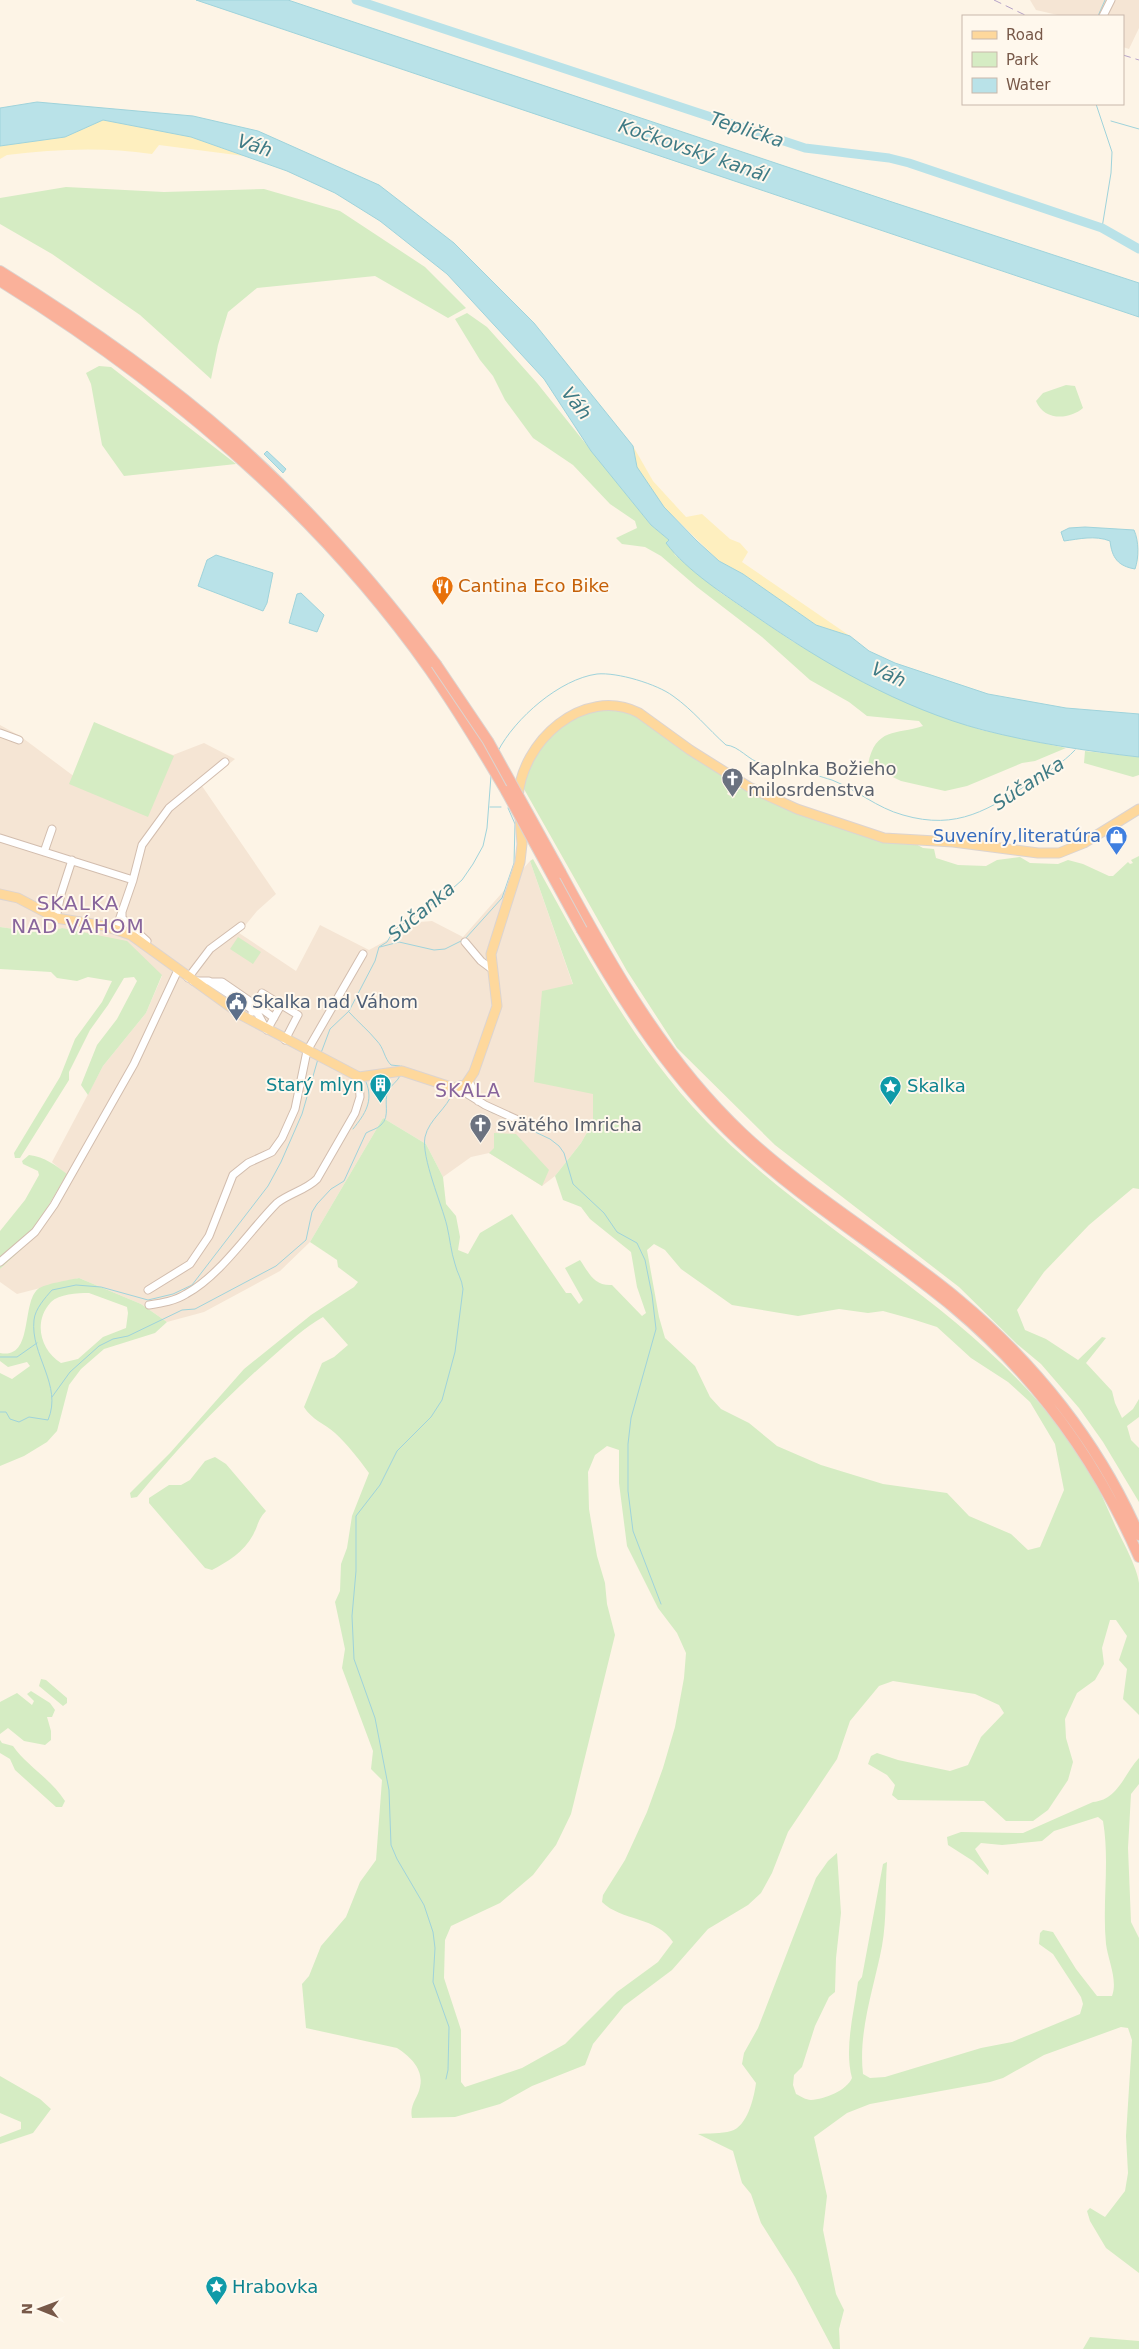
<svg xmlns="http://www.w3.org/2000/svg" width="1139" height="2349" font-family="'DejaVu Sans',sans-serif">
  <style>
    .residential { fill: #f5e5d4 }
    .green { fill: #d5ecc3; fill-rule: evenodd }
    .sand { fill: #feefbf }
    .water { fill: #b9e2e8; stroke: #9fd3db }
    .lines { fill: none; stroke-linecap: round; stroke-linejoin: round }
    .stream { stroke: #9fd3db; stroke-width: 1 }
    .river { stroke: #b9e2e8; stroke-width: 9 }
    .minor-casing { stroke: #d2bdae; stroke-width: 9 }
    .major-casing { stroke: #dcd4d0; stroke-width: 11 }
    .highway-casing { stroke: #dcd4d0; stroke-width: 12 }
    .minor { stroke: #fff; stroke-width: 7 }
    .major { stroke: #fed89c; stroke-width: 9 }
    .highway { stroke: #fab19a; stroke-width: 10 }
    .rail { stroke: #b6a3c8; stroke-width: 1; stroke-dasharray: 8 5; stroke-linecap: butt }
    .highway-bridge-casing { stroke: #dcd4d0; stroke-width: 12; stroke-linecap: butt }
    .highway-bridge { stroke: #fab19a; stroke-width: 10 }
    .labels { text-anchor: middle; stroke-width: 4; stroke-linejoin: round; paint-order: stroke }
    .food-label { font-size: 18px; fill: #c56008; stroke: #fff8ed; text-anchor: start }
    .worship-label { font-size: 18px; fill: #5b616d; stroke: #fff8ed; text-anchor: start }
    .shop-label { font-size: 18px; fill: #366cbe; stroke: #fff8ed; text-anchor: end }
    .service-label { font-size: 18px; fill: #4e5e75; stroke: #fff8ed; text-anchor: start }
    .culture-label { font-size: 18px; fill: #0d838f; stroke: #fff8ed; text-anchor: start }
    .water-label { font-size: 19px; font-style: italic; fill: #3f7b85; stroke: #fff8ed }
    .neighbourhood-label { font-size: 19px; letter-spacing: 1px; fill: #88659c; stroke: #fff8ed }
    .quarter-label { font-size: 20px; letter-spacing: 1px; fill: #88659c; stroke: #fff8ed }
  </style>
  <rect width="100%" height="100%" fill="#fdf4e6"/>
  <path class="residential" d="M1030 0H1139V28L1129 49 1123 47V16H1062L1036 10Z
    M0 725 20 736 103 798 130 737 173 755 204 743 235 759 202 786 276 894 257 911 239 933 296 971 320 925 369 950 420 922 432 921 463 937 530 861 573 985 593 1093V1122L581 1143 555 1176 542 1186 489 1153 471 1157 443 1177 426 1144 383 1118 310 1242 280 1271 204 1312 167 1322 141 1304 79 1278 17 1294 0 1282V1269L24 1247 67 1175 52 1162 103 1066 146 1013 162 976 62 928 43 933 0 927Z"/>
  <path class="green" d="M66 187 164 192 264 189 340 211 425 267 466 308 448 318 375 276 257 288 228 312 218 345 211 379 140 315 52 254 0 224V198Z
    M467 313 487 327 537 383 651 525 669 540 675 555 721 593 792 641 865 683 913 705 981 730 1066 748 1035 761 1022 763 967 786 945 791 901 781 868 765C875 727 896 735 923 726L919 721 867 716 849 702 810 680 762 637 697 587 661 556 645 547 622 544 616 538 637 528 635 521 610 504 573 465 533 438 505 400 493 376 480 360 455 319Z
    M99 366 111 367 236 464 124 476 102 445 91 384 86 373Z
    M1066 385 1075 386 1083 408C1069 420 1044 421 1036 401L1043 393Z
    M609 709 627 712 642 719 728 778 732 783 727 794 734 798 739 789 744 788C801 819 851 829 914 843L923 848 934 849 936 858 958 865 986 866 997 860 1020 857 1030 863 1058 864 1068 860 1083 864 1109 876H1113L1128 862 1130 864 1133 863 1131 860 1139 856V1189L1133 1188 1089 1225 1044 1272 1017 1310 1025 1330 1046 1339 1078 1360 1102 1337 1106 1338 1086 1363 1112 1391 1115 1403 1122 1418 1133 1409 1139 1399V1417L1127 1426 1131 1440 1139 1448V1502L1103 1442 1079 1408 1041 1364 1017 1344 959 1287 775 1145 677 1048 627 971 524 789 528 767 535 755 552 734 580 713Z
    M94 722 174 756 148 817 69 784Z
    M1085 751 1139 757V775L1133 777 1084 763Z
    M533 859C587 957 639 1057 720 1135 841 1252 1007 1327 1093 1478 1101 1492 1107 1508 1114 1523 1121 1539 1137 1566 1139 1583 1139 1597 1139 1613 1139 1627 1139 1656 1139 1685 1139 1715L1123 1699 1127 1669 1119 1660 1127 1636 1116 1620H1110L1102 1648 1104 1664 1095 1680 1077 1693 1065 1719 1066 1738 1073 1762 1068 1780 1048 1810 1033 1821H1006L984 1801 898 1800 892 1795 895 1785 887 1775 868 1764 871 1756 877 1753 898 1760 950 1771 968 1765 981 1737 1004 1713 999 1705 975 1694 893 1681 879 1686 850 1721 837 1759 788 1832 772 1873 761 1893 748 1905 708 1929 672 1970 624 2006 593 2044 585 2065 532 2086 500 2104 455 2117 412 2118C409 2105 418 2098 420 2087 424 2070 411 2057 397 2048L306 2028 302 1984 309 1976 321 1946 346 1917 360 1882 376 1860 382 1780 371 1769 373 1751 342 1668 345 1649 335 1602 340 1591 341 1564 347 1548 352 1516 369 1473C358 1458 348 1445 335 1433 325 1424 311 1419 304 1407L322 1363 334 1357 348 1345 323 1317C304 1328 289 1342 272 1357 223 1399 179 1447 137 1497L131 1498 130 1493 170 1453 244 1369 311 1315 354 1287 358 1282 338 1267 337 1260 310 1242 383 1118 426 1144 443 1177 446 1204 456 1216 460 1237 458 1250 468 1254 480 1233 512 1214 566 1293H571L579 1304 583 1300 565 1268 580 1260C589 1273 594 1286 612 1285L642 1316 646 1313 637 1287 631 1252 590 1219 581 1207 563 1200 555 1176 581 1143 593 1122V1094L534 1082 542 991 573 984 530 861ZM654 1244 665 1250 681 1269 732 1305 798 1316 839 1309 868 1313 883 1311 912 1319 937 1327 971 1358 1008 1382 1030 1402 1055 1444 1064 1490 1040 1547 1028 1550 1011 1534 969 1516 947 1493 883 1484 821 1465 777 1446 749 1423 721 1409 710 1397 695 1366 665 1338 659 1317 647 1250ZM607 1446 619 1450V1483L627 1546 658 1608 677 1633 686 1653 684 1678 675 1727 663 1768 647 1812 625 1860 603 1895 602 1902C621 1921 658 1917 673 1942L658 1962 617 1992 565 2044 522 2068 465 2087 461 2082V2030L444 1978 445 1940 451 1926 500 1903 533 1875 556 1845 571 1814 615 1635 607 1604 605 1583 597 1556 589 1509 588 1472 595 1455Z
    M0 927 43 933 62 928 127 941 162 975 146 1013 103 1066 88 1095 81 1085 97 1045 117 1019 137 981 134 977 124 978 108 1005 90 1030 69 1072V1080L20 1158H15L14 1153 60 1077 75 1039 102 1002 112 981 88 977 77 981 57 978 51 972 0 969Z
    M238 937 261 952 253 964 230 949Z
    M494 1133 516 1134 549 1170 542 1186 489 1153 494 1148Z
    M29 1155C45 1157 55 1165 67 1174L24 1247 0 1269V1231L25 1200 39 1175 38 1171 23 1164 22 1161Z
    M79 1278 141 1304 167 1322 155 1333 104 1349 81 1369 69 1385 57 1431 47 1442 24 1456 0 1466V1373L12 1379 30 1366 27 1362 8 1367 0 1361V1353C34 1360 21 1303 38 1289 44 1284 69 1280 79 1278ZM89 1293 127 1307 128 1313 126 1328 103 1337 78 1359 61 1363C40 1350 33 1321 51 1302 59 1294 77 1293 89 1293Z
    M215 1457 226 1464 266 1511C258 1519 258 1526 253 1535 244 1552 227 1562 212 1570L205 1568 149 1503V1498L169 1485H181L190 1480 205 1461Z
    M41 1679 46 1680 67 1698V1703L63 1706 39 1686Z
    M31 1691 50 1703 55 1710 52 1717H47L51 1731V1740L45 1745 24 1741 8 1728 0 1734V1702L17 1693 32 1705 34 1701 27 1694Z
    M0 1740 2 1743 13 1746C27 1766 51 1779 65 1801L62 1807H56L15 1770 10 1759 0 1753Z
    M1139 1758V1784L1131 1794 1128 1848 1131 1922 1139 1938V2273L1106 2248 1090 2221 1087 2211 1090 2208 1105 2217 1125 2191 1128 2173 1126 2136 1132 2040 1128 2028 1121 2027 1044 2055 1003 2078 990 2082 870 2104 847 2113 814 2137 827 2196 823 2230 836 2294 844 2310 839 2329 840 2349H833L795 2277 761 2223 751 2194 742 2183 733 2151 698 2134C709 2133 721 2134 731 2131 747 2127 754 2098 756 2083L742 2064 744 2053 758 2028 816 1878 828 1861 837 1853 841 1913 836 1958 835 1992 829 1997 815 2026 802 2067 794 2075 793 2085 796 2094C800 2096 806 2100 811 2100 825 2099 846 2091 852 2078 844 2048 854 2013 858 1982L862 1977 883 1864 887 1862C885 1889 887 1919 882 1946 874 1988 858 2031 863 2074L870 2078 885 2077 981 2048 1012 2042 1080 2014 1083 2004 1081 1997 1053 1954 1039 1944 1040 1933 1043 1930 1053 1932 1076 1969 1097 1996H1112C1118 1980 1108 1960 1106 1944 1102 1903 1110 1862 1103 1821L1098 1817 1054 1831 1042 1841 1002 1845 981 1843 975 1849 989 1871 988 1875 973 1861 948 1845 947 1837 961 1832 1023 1833 1093 1802C1118 1800 1124 1774 1139 1758Z
    M0 2076 40 2099 51 2109 33 2133 0 2144V2137L21 2129V2122L0 2113Z
    M1090 2337 1139 2341V2349H1083Z"/>
  <path class="sand" d="M103 120 191 137 244 156 159 145 152 154C103 147 56 149 7 155L0 159V146L65 137Z
    M633 446 653 481 686 517 702 514 730 539 740 543 748 552 742 562 850 636 816 625 743 574 719 561 664 507 636 467Z"/>
  <path class="water" d="M196 0H288L889 201 1139 283V317Z
    M37 102 193 116 258 131 379 185 454 243 534 323 633 446 637 467 664 507 697 541 719 561 743 574 816 625 850 636 869 651 895 663 988 694 1066 708 1139 714V757C1086 751 1034 743 983 730 900 708 823 663 754 615 725 595 687 571 666 543L669 540 651 525 591 451 544 379 447 274 380 221 335 193 287 171 191 137 103 120 65 137 0 146V108Z
    M267 451 286 469 283 473 264 454Z
    M1085 527 1134 530C1139 541 1139 558 1135 569 1118 566 1112 558 1110 541 1095 535 1079 539 1064 541L1061 532 1069 528Z
    M216 555 273 573 267 603 263 611 198 586 207 560Z
    M301 593 324 615 317 632 289 623 297 594Z"/>
  <g class="lines">
    <path class="stream" d="M1098 16 1105 0
      M1096 104 1112 152 1111 173 1102 228
      M1111 121 1139 129
      M498 751C515 718 560 679 597 674 617 672 657 684 673 696 693 710 708 729 726 745 739 746 748 760 762 764 773 768 784 769 795 770 806 771 821 777 832 780 857 790 877 808 903 815 958 831 989 809 1033 781 1047 772 1063 763 1075 750
      M490 807H501
      M380 947 399 942 434 950 445 949 465 939 502 898 514 863 515 824 508 808
      M349 1012C358 1022 368 1030 377 1041 384 1048 384 1058 391 1065L400 1066V1068
      M321 1053 330 1029 349 1011 375 961 379 947 387 942 394 930 443 897 462 880 473 864 483 846 487 828 491 776
      M401 1066 409 1069
      M457 1093 472 1101
      M480 1106 493 1113
      M353 1129C365 1114 374 1101 366 1082
      M533 1131 550 1139 559 1146 564 1153 573 1184 604 1213 617 1232 637 1243 645 1260 652 1295 656 1329 631 1418 628 1444V1491L633 1531 661 1604
      M0 1357H17L37 1343
      M52 1397 70 1372 99 1346 113 1339 128 1336 182 1310 195 1309 276 1266 306 1240 312 1212 317 1204 331 1189 344 1181 366 1133C371 1130 377 1129 381 1125 391 1116 383 1102 388 1091 391 1085 397 1082 400 1076
      M0 1412H6L10 1419 19 1422 29 1417 48 1420C63 1385 30 1355 34 1320 35 1309 45 1298 52 1290L76 1285 101 1287 148 1300 173 1294 192 1285 268 1186 281 1162 302 1114 318 1059
      M446 2079 448 2070 449 2027 433 1982 435 1948 433 1932 424 1905 397 1859 391 1845 389 1790 375 1718 354 1659 352 1616 356 1571V1516L380 1485 397 1451 431 1417 442 1400 455 1352 463 1289C462 1279 457 1273 455 1264 451 1252 450 1239 447 1226 442 1205 421 1157 425 1137 429 1119 447 1109 453 1092"/>
    <path class="river" d="M356 0 805 148 889 158 909 163 1102 228 1139 249"/>
    <defs>
      <path id="minor" d="M1103 16 1111 0
        M0 733 19 740
        M0 838 133 880
        M44 852 52 829
        M122 912V918L147 941 145 944
        M56 918 61 894 72 860
        M116 929 133 880 142 845 169 808 225 762
        M465 942 481 961 493 970
        M188 978 210 949 241 926
        M193 981H209L253 1010 258 1014 266 1029
        M211 982H222L251 1002 252 1012
        M274 1018 262 1009 258 1001 262 993 298 1015 285 1040
        M267 1030 281 1005
        M469 1081 478 1101
        M458 1088 485 1105 531 1126
        M0 1262 35 1232 54 1205 134 1064 178 970
        M148 1290 190 1264 209 1236 233 1175 248 1163 272 1152 282 1138 295 1109 307 1051 363 954
        M149 1305C162 1303 175 1301 186 1294 221 1275 249 1231 277 1203 290 1193 306 1190 317 1179L355 1113 360 1097 359 1077"/>
      <path id="major" d="M518 798C521 742 583 685 639 713L690 750 749 787 797 809 884 838 953 842 1038 853H1059L1084 843 1139 809
        M0 894 18 898 56 918 105 926 131 935 243 1016 359 1077 402 1071 454 1088 466 1084 474 1072 497 1006 491 954 520 862 522 844 520 818"/>
      <path id="highway" d="M0 271C82 322 161 376 233 440 309 507 375 583 436 664
        M0 281C165 383 317 510 430 670 457 709 482 750 506 791
        M561 873C612 967 663 1058 742 1133 808 1195 888 1241 958 1299 1035 1363 1099 1443 1139 1535
        M582 930C626 1007 673 1080 739 1141 805 1203 883 1249 952 1306 1035 1375 1096 1459 1139 1557"/>
    </defs>
    <use href="#minor" class="minor-casing"/>
    <use href="#major" class="major-casing"/>
    <use href="#highway" class="highway-casing"/>
    <use href="#minor" class="minor"/>
    <use href="#major" class="major"/>
    <use href="#highway" class="highway"/>
    <path class="rail" d="M994 0 1027 16
      M1123 55 1139 60"/>
    <defs>
      <path id="highway-bridge" d="M436 664 488 741 561 873
        M506 791 582 930"/>
    </defs>
    <use href="#highway-bridge" class="highway-bridge-casing"/>
    <use href="#highway-bridge" class="highway-bridge"/>
  </g>
  <defs>
    <symbol id="restaurant-pin" viewBox="-11 -11 22 30"><path d="M0 17L-7.5 6A9.5 9.5 0 1 1 7.5 6Z" fill="#e8710a" stroke="#fff8ed"/><path d="M-5-6h1v4h1v-4h1v4h1v-4h1v5L-1.5 .5V6h-2V.5L-5-1ZM5-6V6H3V1.5H1.5Q1.5-4 5-6Z" fill="#fff"/></symbol>
    <symbol id="church-pin" viewBox="-11 -11 22 30"><path d="M0 17L-7.5 6A9.5 9.5 0 1 1 7.5 6Z" fill="#6b7280" stroke="#fff8ed"/><path d="M-1.2-6h2.4v3.5h3.3v2.4h-3.3V6h-2.4V-.1h-3.3v-2.4h3.3Z" fill="#fff"/></symbol>
    <symbol id="shop-pin" viewBox="-11 -11 22 30"><path d="M0 17L-7.5 6A9.5 9.5 0 1 1 7.5 6Z" fill="#3f7fe0" stroke="#fff8ed"/><path d="M-5-2.5h2.3a2.7 3.5 0 0 1 5.4 0H5L5.5 6h-11ZM-1.5-2.5h3a1.5 2.3 0 0 0-3 0Z" fill="#fff"/></symbol>
    <symbol id="civic-pin" viewBox="-11 -11 22 30"><path d="M0 17L-7.5 6A9.5 9.5 0 1 1 7.5 6Z" fill="#5c6f8a" stroke="#fff8ed"/><path d="M-.6-6.5H3V-4.5H.6V-3L4-1V1h2V6H-6V1h2V-1L-.6-3ZM-1.2 2.5V6h2.4V2.5Z" fill="#fff"/></symbol>
    <symbol id="building-pin" viewBox="-11 -11 22 30"><path d="M0 17L-7.5 6A9.5 9.5 0 1 1 7.5 6Z" fill="#0f9aa8" stroke="#fff8ed"/><path d="M-4-6H4V6H1V3H-1V6H-4ZM-2.5-4.3h1.7v1.8h-1.7ZM.8-4.3h1.7v1.8H.8ZM-2.5-1h1.7V.8h-1.7ZM.8-1h1.7V.8H.8Z" fill="#fff"/></symbol>
    <symbol id="sight-pin" viewBox="-11 -11 22 30"><path d="M0 17L-7.5 6A9.5 9.5 0 1 1 7.5 6Z" fill="#0f9aa8" stroke="#fff8ed"/><path d="M0-6L1.8-2.2L6-1.7L2.9 1.2L3.7 5.4L0 3.3L-3.7 5.4L-2.9 1.2L-6-1.7L-1.8-2.2Z" fill="#fff"/></symbol>
  </defs>
  <g fill-rule="evenodd">
    <use href="#restaurant-pin" x="430" y="574" width="25" height="34"/>
    <use href="#church-pin" x="720" y="766" width="25" height="34"/>
    <use href="#shop-pin" x="1104" y="824" width="25" height="34"/>
    <use href="#civic-pin" x="224" y="990" width="25" height="34"/>
    <use href="#building-pin" x="368" y="1072" width="25" height="34"/>
    <use href="#sight-pin" x="878" y="1074" width="25" height="34"/>
    <use href="#church-pin" x="468" y="1112" width="25" height="34"/>
    <use href="#sight-pin" x="204" y="2274" width="25" height="34"/>
  </g>
  <g class="labels">
    <g class="food-label">
      <text x="458" y="592">Cantina Eco Bike</text>
    </g>
    <g class="worship-label">
      <text x="748" y="775">Kaplnka Božieho<tspan x="748" dy="21">milosrdenstva</tspan></text>
      <text x="497" y="1131">svätého Imricha</text>
    </g>
    <g class="shop-label">
      <text x="1101" y="842">Suveníry,literatúra</text>
    </g>
    <g class="service-label">
      <text x="252" y="1008">Skalka nad Váhom</text>
    </g>
    <g class="culture-label">
      <text x="364" y="1091" text-anchor="end">Starý mlyn</text>
      <text x="907" y="1092">Skalka</text>
      <text x="232" y="2293">Hrabovka</text>
    </g>
    <g class="water-label">
      <text transform="translate(747 129) rotate(18)" y="7">Teplička</text>
      <text transform="translate(255 145) rotate(18)" y="7">Váh</text>
      <text transform="translate(694 150) rotate(19)" y="7">Kočkovský kanál</text>
      <text transform="translate(577 403) rotate(52)" y="7">Váh</text>
      <text transform="translate(889 674) rotate(24)" y="7">Váh</text>
      <text transform="translate(1028 783) rotate(-33)" y="7">Súčanka</text>
      <text transform="translate(421 911) rotate(-40)" y="7">Súčanka</text>
    </g>
    <g class="neighbourhood-label">
      <text x="468" y="1097">SKALA</text>
    </g>
    <g class="quarter-label">
      <text x="78" y="910">SKALKA<tspan x="78" dy="23">NAD VÁHOM</tspan></text>
    </g>
  </g>
  <rect x="962" y="15" width="162" height="90" fill="#fff8ed" stroke="#c9b8ab"/>
  <rect x="972" y="31" width="25" height="8" fill="#fed89c" stroke="#c9b8ab"/>
  <text x="1006" y="40" font-size="15" fill="#785949">Road</text>
  <rect x="972" y="52" width="25" height="15" fill="#d5ecc3" stroke="#c9b8ab"/>
  <text x="1006" y="65" font-size="15" fill="#785949">Park</text>
  <rect x="972" y="78" width="25" height="15" fill="#b9e2e8" stroke="#c9b8ab"/>
  <text x="1006" y="90" font-size="15" fill="#785949">Water</text>
  <g transform="translate(40 2309) rotate(271)" stroke="#fff8ed" stroke-width="4" paint-order="stroke">
  <path d="M0-4L9 19L0 12L-9 19Z" fill="#785949"/>
  <text y="-8" font-size="14" font-weight="bold" text-anchor="middle" fill="#785949">N</text>
  </g>
</svg>
